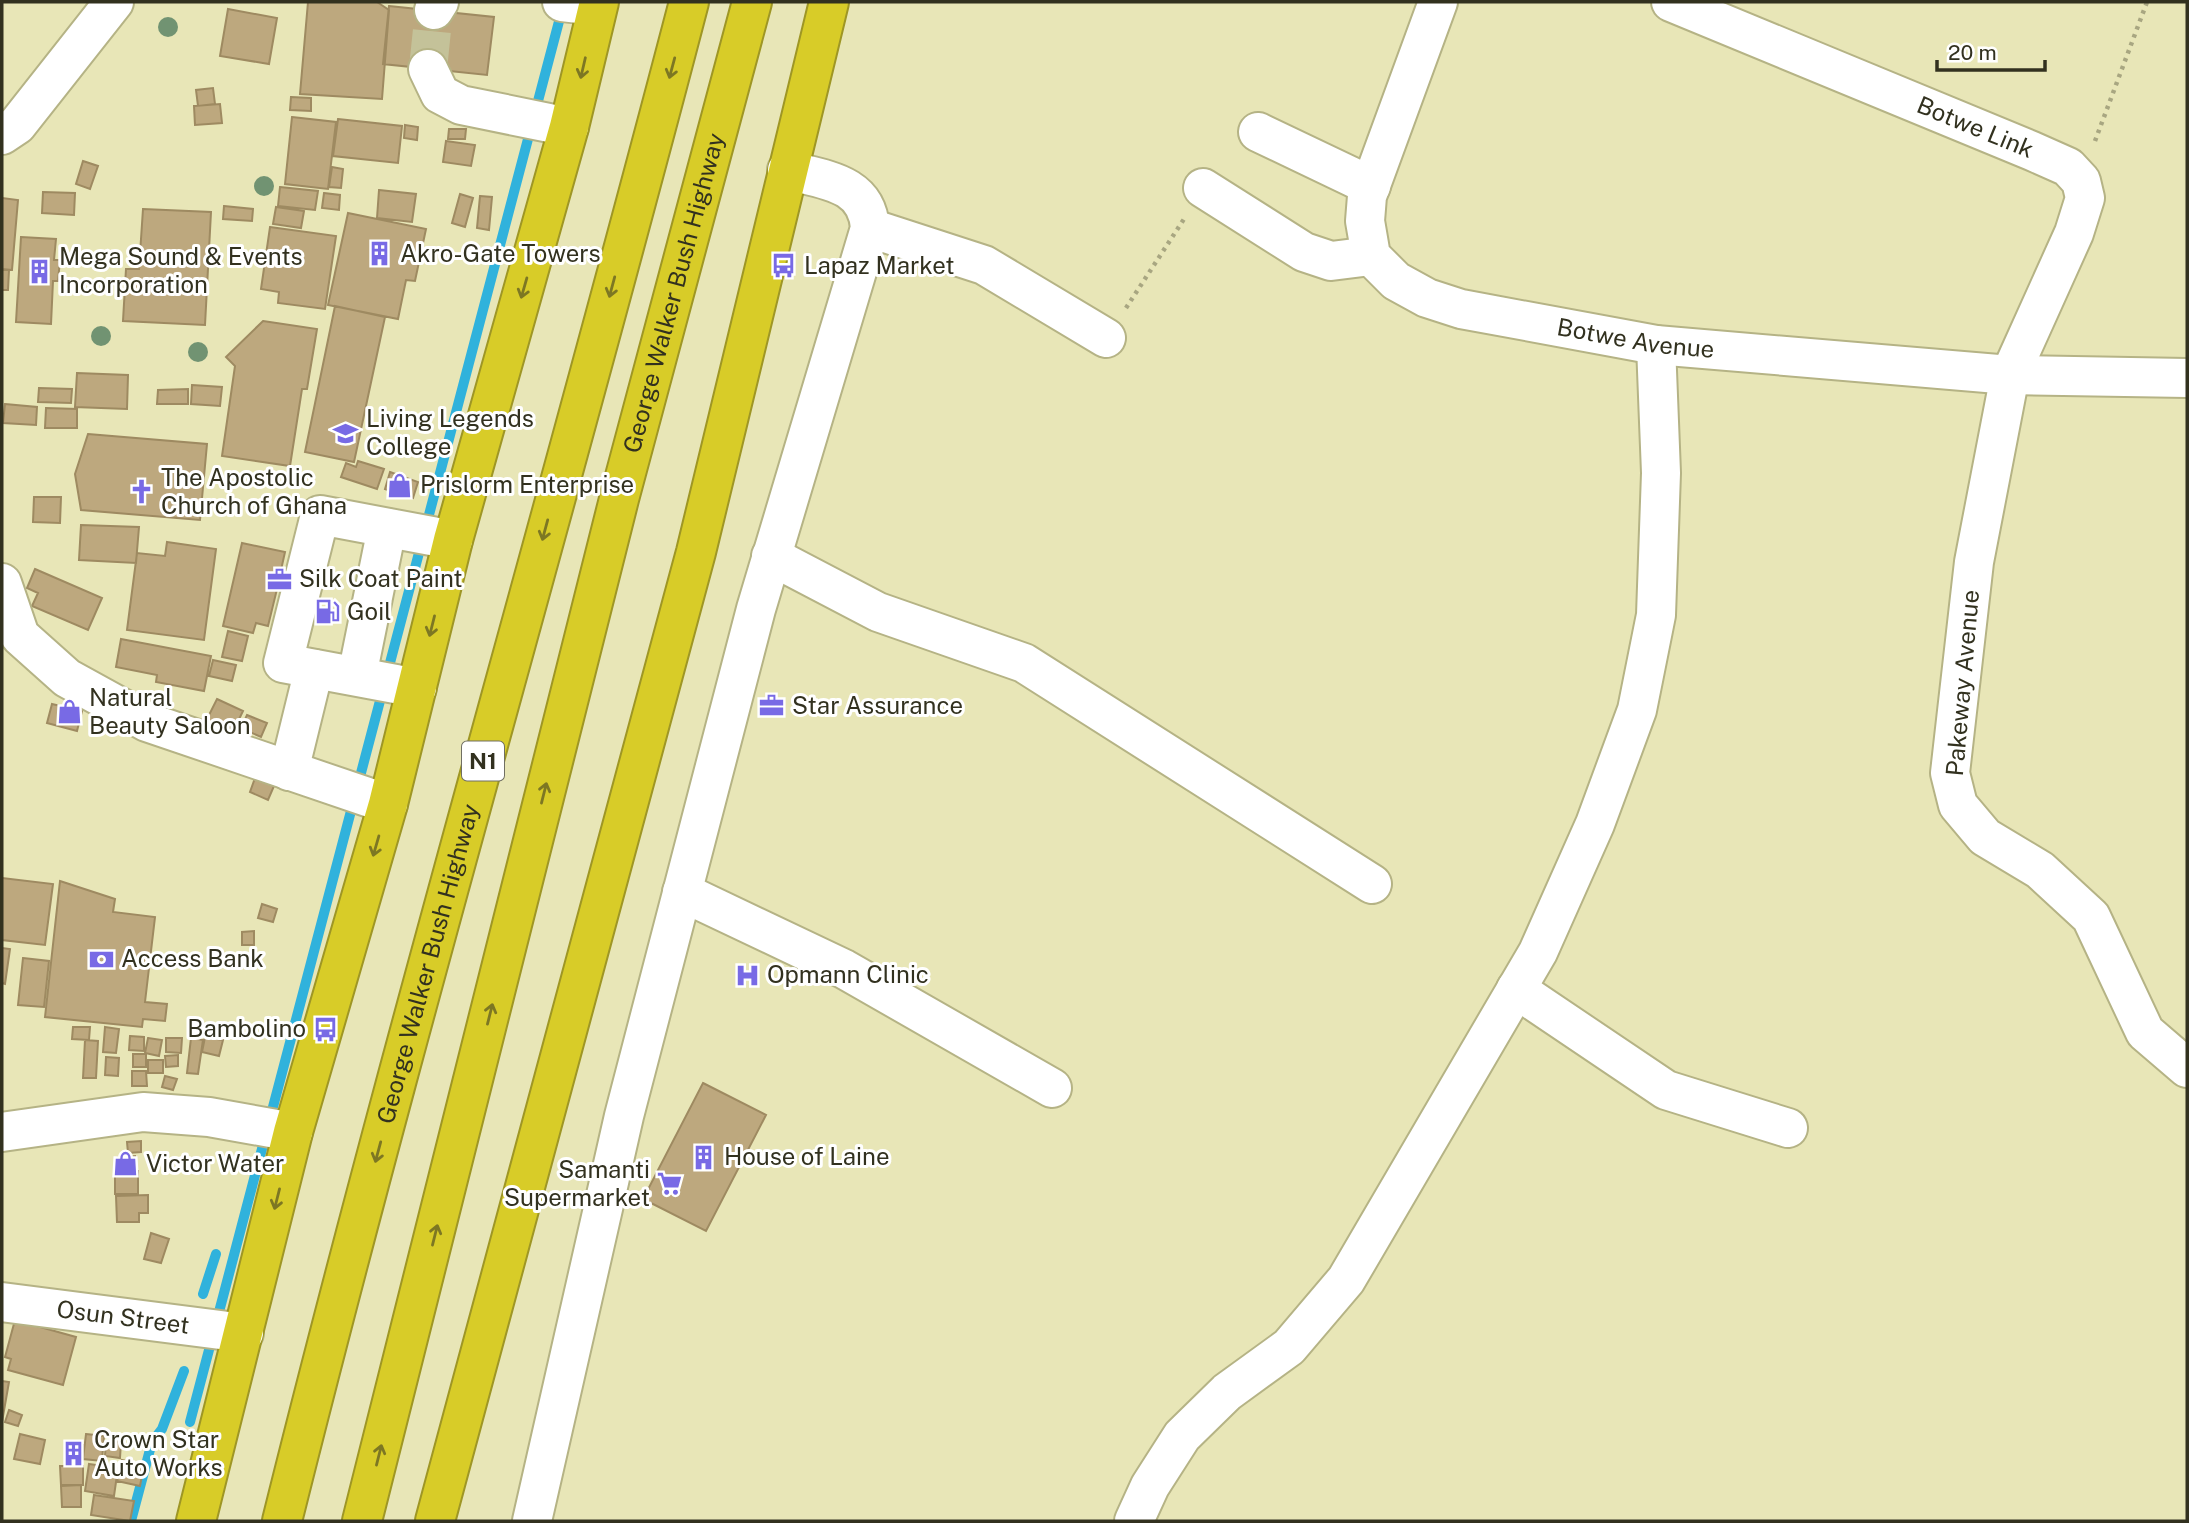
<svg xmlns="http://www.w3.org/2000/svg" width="2189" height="1523" font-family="'Public Sans',sans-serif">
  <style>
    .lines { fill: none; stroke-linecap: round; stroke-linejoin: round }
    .stream { stroke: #30b2dc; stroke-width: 10 }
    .building { fill: #bda87e; stroke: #9e8a61; stroke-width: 2 }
    .minor-tunnel { stroke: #c4c299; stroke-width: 38; stroke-dasharray: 38 19; stroke-linecap: butt }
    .minor-casing { stroke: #b5b385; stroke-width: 42 }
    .highway-casing { stroke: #9e9625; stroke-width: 42 }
    .path { stroke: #a8a681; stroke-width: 4.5; stroke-dasharray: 3.5 5; stroke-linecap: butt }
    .minor { stroke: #fff; stroke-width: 38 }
    .highway { stroke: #d8cc28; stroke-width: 38 }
    .tree { fill: #719372 }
    .oneway { stroke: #7d7723 }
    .labels { text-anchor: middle; stroke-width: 6; stroke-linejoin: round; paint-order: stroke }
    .shield { fill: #fff; stroke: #706f62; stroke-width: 2 }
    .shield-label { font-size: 23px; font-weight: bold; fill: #32311f }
    .street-label { font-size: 24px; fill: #32311f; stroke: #fff }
    .poi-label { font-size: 24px; fill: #32311f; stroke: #fff; text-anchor: start }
  </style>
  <rect width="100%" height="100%" fill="#e8e6b7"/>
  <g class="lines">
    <path class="stream" d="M203 1294 216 1254
      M190 1422 562 10
      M131 1521 152 1442 162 1429 184 1371"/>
  </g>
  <path class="building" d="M308 2H377L389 10 382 99 300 94Z
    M389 6 494 17 487 75 383 64Z
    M228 9 277 18 269 64 220 56Z
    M213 88 215 104 198 106 196 90Z
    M291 97 311 98V111L290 110Z
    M220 104 222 123 195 125 194 106Z
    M292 117 336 122 328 189 285 184Z
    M338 119 402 126 398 163 333 156Z
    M405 125 418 127 417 140 404 138Z
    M449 129H466L465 139H448Z
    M446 141 475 145 471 166 443 162Z
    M83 161 98 166 90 189 76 184Z
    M332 167 343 169 341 188 329 187Z
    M280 187 318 191 315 210 278 206Z
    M379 190 416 194 412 222 377 218Z
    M43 192 75 193 74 215 42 213Z
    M324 193 340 195 339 210 322 208Z
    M460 194 473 198 465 227 452 223Z
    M480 196 492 197 489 230 477 228Z
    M2 198 18 200 12 270 2 269Z
    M224 206 253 209 252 221 223 219Z
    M276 207 304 211 301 228 273 224Z
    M143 209 211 212 205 325 123 321 126 269H139Z
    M348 213 426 229 415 281 406 280 398 319 328 305Z
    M270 227 336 236 325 309 278 303 279 292 261 289Z
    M21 237 56 239 54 260H60L58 281H53L51 324 16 322Z
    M2 270H9L8 290H2Z
    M335 306 385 317 354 462 305 452Z
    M263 321 317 329 307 389H302L290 466 222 456 235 366 226 357Z
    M77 373 128 375 127 409 75 407Z
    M192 385 222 387 220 406 191 404Z
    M39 388 72 389 71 403 38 402Z
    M188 389V404H157L158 390Z
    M5 404 37 407 36 425 3 423Z
    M46 408 77 409V428H45Z
    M88 434 207 444 200 520 81 510 75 474Z
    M358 461 384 469 377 489 341 477 346 463 356 467Z
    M390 472 418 482 413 498 385 489Z
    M34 497H61L60 523 33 522Z
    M81 525 139 527 136 563 79 560Z
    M167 542 216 549 204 640 127 630 137 553 165 556Z
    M242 543 285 552 281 570 292 573 287 592 277 589 268 626 256 623 253 633 223 626Z
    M35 569 102 598 88 630 32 606 38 593 27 588Z
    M228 631 248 636 242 661 222 657Z
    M121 639 211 656 204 691 156 682 157 675 116 667Z
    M213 660 236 665 232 681 209 676Z
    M217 699 243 711 232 734 206 721Z
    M52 704 82 711 77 731 47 723Z
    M247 715 267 723 261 737 241 728Z
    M255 778 274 786 268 800 250 792Z
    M2 878 53 884 45 945 2 940Z
    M60 881 115 899 113 912 155 917 145 1002 167 1004 165 1021 143 1019 142 1027 45 1017Z
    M262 904 277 909 273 922 258 918Z
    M254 931V945H242V932Z
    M2 948 10 949 5 984 2 983Z
    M23 958 49 961 44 1007 18 1005Z
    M73 1027H90L89 1040 72 1039Z
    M105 1027 119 1029 116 1053 103 1052Z
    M130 1036 144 1037V1051L129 1050Z
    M205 1037 223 1040 219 1056 202 1052Z
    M148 1038 162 1040 159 1056 145 1053Z
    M166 1038H182L181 1053 166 1052Z
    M191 1038 203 1040 198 1074 187 1073Z
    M85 1040 98 1041 96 1078H83Z
    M133 1054H146V1067H133Z
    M178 1055V1066L166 1067 165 1056Z
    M106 1057 119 1058 118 1076 105 1075Z
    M148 1060H163V1073H148Z
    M132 1071H146L147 1086H132Z
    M165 1076 177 1079 173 1090 162 1087Z
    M703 1083 766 1115 706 1231 643 1199Z
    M141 1141V1152L128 1153 127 1142Z
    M135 1156 136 1169 117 1170 116 1158Z
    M115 1171H138V1194H115Z
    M148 1195V1213H139V1222H117L116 1196Z
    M151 1233 169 1239 161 1263 144 1259Z
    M15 1320 76 1337 63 1385 8 1370 11 1359 5 1357Z
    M2 1381 9 1382 2 1422Z
    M9 1410 22 1415 18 1426 5 1422Z
    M20 1434 45 1440 40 1464 14 1459Z
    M86 1434 104 1436 102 1461 83 1459Z
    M106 1441 121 1442 120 1458 105 1456Z
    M66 1445H83L82 1463H65Z
    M122 1460 144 1465 140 1486 117 1481Z
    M89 1464 118 1468 114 1496 85 1491Z
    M60 1466H83V1485H61Z
    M81 1485V1507H62L61 1486Z
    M94 1495 134 1501 130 1521 91 1515Z"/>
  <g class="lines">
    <path class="minor-tunnel" d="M428 69 434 10"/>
    <defs>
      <g id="minor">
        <path d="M562 2 597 6"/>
        <path id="s1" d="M1438 2 1367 196 1365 221 1371 256 1396 281 1427 298 1461 309 1656 345 2010 375 2187 378"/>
        <path id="s2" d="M1671 2 2032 151 2068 167 2081 181 2085 198 2074 233 2010 375 1974 562 1950 773 1958 805 1985 837 2040 870 2091 917 2145 1032 2187 1068"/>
        <path d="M434 10 439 2"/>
        <path d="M428 69 440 94 461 105 569 127"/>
        <path d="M1258 132 1371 186"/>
        <path d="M2 135 17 125 114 2"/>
        <path d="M1203 188 1304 252 1331 261 1371 256"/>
        <path d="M870 228 984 265 1106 338"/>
        <path d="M771 556 878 612 1024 663 1372 884"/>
        <path d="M2 583 20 636 67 678 147 722 388 804"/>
        <path d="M357 676 387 528"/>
        <path d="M417 688 283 663 320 515 453 540"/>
        <path d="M289 771 314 669"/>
        <path d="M682 892 844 969 1052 1088"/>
        <path d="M1516 989 1666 1090 1788 1128"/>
        <path d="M2 1132 143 1112 209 1117 293 1132"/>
        <path id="s3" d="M2 1302 244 1333"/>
        <path d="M532 1521 624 1116 756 609 870 228C867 182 824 180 787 170"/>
        <path d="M1134 1521 1150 1486 1182 1436 1227 1392 1289 1347 1346 1280 1538 952 1595 824 1637 710 1656 615 1661 473 1656 345"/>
      </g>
      <g id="highway">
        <path d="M196 1521 293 1132 388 804 453 540 569 127 599 2"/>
        <path id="s4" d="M282 1521C409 1012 557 509 689 2"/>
        <path id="s5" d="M362 1521 619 499 752 2"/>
        <path d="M435 1521 696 552 829 2"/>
      </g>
    </defs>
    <use href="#minor" class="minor-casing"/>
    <use href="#highway" class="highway-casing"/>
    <path class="path" d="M2095 141 2147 2
      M1126 308 1184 219"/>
    <use href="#minor" class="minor"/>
    <use href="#highway" class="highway"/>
  </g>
  <g class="tree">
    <circle cx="168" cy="27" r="10"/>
    <circle cx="264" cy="186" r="10"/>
    <circle cx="101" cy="336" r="10"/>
    <circle cx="198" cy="352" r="10"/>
  </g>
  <defs><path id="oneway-shaft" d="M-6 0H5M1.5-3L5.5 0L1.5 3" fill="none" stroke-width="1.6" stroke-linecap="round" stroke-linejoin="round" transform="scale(1.75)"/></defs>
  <g class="oneway">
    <use href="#oneway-shaft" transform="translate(583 68) rotate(103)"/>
    <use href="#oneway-shaft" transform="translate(672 68) rotate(105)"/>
    <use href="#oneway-shaft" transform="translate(612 287) rotate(105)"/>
    <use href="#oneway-shaft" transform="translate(524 288) rotate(106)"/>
    <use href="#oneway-shaft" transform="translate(545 530) rotate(105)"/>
    <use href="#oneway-shaft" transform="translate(432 626) rotate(104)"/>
    <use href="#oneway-shaft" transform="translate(544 793) rotate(-76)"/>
    <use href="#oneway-shaft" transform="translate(376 846) rotate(106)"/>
    <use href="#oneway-shaft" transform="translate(490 1014) rotate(-76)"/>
    <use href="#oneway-shaft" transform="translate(378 1152) rotate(105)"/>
    <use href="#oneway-shaft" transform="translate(277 1199) rotate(104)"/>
    <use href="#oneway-shaft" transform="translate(435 1235) rotate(-76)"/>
    <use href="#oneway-shaft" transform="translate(379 1455) rotate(-76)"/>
  </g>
  <defs>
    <symbol id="building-bare" viewBox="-9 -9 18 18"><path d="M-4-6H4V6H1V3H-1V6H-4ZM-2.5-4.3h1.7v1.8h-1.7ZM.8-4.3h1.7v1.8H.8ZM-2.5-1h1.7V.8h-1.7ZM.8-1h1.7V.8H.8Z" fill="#786ae5" stroke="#fff" stroke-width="2.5" paint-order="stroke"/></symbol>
    <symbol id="bus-bare" viewBox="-9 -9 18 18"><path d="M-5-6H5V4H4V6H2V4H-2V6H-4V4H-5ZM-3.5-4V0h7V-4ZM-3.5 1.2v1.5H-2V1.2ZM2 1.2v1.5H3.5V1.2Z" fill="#786ae5" stroke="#fff" stroke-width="2.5" paint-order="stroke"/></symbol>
    <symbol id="university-bare" viewBox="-9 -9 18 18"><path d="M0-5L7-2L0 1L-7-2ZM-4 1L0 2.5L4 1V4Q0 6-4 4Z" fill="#786ae5" stroke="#fff" stroke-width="2.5" paint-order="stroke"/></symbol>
    <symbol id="shop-bare" viewBox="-9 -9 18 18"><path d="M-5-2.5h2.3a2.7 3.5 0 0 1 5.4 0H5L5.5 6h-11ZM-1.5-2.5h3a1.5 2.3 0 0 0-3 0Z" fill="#786ae5" stroke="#fff" stroke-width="2.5" paint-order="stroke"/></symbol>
    <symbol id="church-bare" viewBox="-9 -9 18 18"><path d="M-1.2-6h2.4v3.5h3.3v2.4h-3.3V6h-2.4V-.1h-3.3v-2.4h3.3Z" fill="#786ae5" stroke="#fff" stroke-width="2.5" paint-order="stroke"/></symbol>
    <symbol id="office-bare" viewBox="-9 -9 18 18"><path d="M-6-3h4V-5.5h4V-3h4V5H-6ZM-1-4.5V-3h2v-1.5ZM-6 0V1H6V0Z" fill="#786ae5" stroke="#fff" stroke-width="2.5" paint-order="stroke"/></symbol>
    <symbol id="fuel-bare" viewBox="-9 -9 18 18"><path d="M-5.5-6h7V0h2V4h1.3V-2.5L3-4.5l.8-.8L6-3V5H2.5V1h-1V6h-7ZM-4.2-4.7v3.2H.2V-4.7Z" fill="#786ae5" stroke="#fff" stroke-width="2.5" paint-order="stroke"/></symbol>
    <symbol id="bank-bare" viewBox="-9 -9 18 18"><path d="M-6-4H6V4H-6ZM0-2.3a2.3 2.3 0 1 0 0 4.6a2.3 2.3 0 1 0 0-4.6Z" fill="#786ae5" stroke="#fff" stroke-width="2.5" paint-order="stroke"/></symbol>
    <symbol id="hospital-bare" viewBox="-9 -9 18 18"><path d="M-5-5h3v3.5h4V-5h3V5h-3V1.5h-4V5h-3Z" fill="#786ae5" stroke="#fff" stroke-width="2.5" paint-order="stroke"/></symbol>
    <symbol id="supermarket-bare" viewBox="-9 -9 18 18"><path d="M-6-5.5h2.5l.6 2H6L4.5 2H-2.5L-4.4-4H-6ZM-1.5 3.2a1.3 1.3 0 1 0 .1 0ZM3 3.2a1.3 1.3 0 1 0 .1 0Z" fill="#786ae5" stroke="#fff" stroke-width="2.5" paint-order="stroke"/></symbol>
  </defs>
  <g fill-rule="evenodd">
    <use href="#building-bare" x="362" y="236" width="35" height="35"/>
    <use href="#bus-bare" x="766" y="248" width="35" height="35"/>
    <use href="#building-bare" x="22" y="254" width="35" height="35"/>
    <use href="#university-bare" x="328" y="416" width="35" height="35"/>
    <use href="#shop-bare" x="382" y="468" width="35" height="35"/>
    <use href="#church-bare" x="124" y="474" width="35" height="35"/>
    <use href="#office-bare" x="262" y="562" width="35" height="35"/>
    <use href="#fuel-bare" x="310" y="594" width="35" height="35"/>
    <use href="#office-bare" x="754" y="688" width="35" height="35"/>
    <use href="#shop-bare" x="52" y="694" width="35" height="35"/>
    <use href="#bank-bare" x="84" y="942" width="35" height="35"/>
    <use href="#hospital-bare" x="730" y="958" width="35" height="35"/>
    <use href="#bus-bare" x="308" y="1012" width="35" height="35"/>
    <use href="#building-bare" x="686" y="1140" width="35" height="35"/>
    <use href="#shop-bare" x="108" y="1146" width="35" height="35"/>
    <use href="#supermarket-bare" x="652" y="1166" width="35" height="35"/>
    <use href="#building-bare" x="56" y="1436" width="35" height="35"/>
  </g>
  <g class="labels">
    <rect class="shield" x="462" y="741.5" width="42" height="39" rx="5"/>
    <g class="shield-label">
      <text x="483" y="769">N1</text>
    </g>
    <g class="street-label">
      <text dy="8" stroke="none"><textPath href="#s2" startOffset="329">Botwe Link</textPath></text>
      <text dy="8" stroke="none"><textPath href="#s5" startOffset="1267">George Walker Bush Highway</textPath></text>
      <text dy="8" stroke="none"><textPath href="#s1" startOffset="551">Botwe Avenue</textPath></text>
      <text transform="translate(1963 683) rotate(-85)" y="8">Pakeway Avenue</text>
      <text dy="8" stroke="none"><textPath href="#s4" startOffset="576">George Walker Bush Highway</textPath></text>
      <text dy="8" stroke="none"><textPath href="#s3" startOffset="122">Osun Street</textPath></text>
    </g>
    <g class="poi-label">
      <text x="400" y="262">Akro-Gate Towers</text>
      <text x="59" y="265">Mega Sound &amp; Events<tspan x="59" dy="28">Incorporation</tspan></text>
      <text x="804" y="274">Lapaz Market</text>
      <text x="366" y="427">Living Legends<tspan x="366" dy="28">College</tspan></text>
      <text x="161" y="486">The Apostolic<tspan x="161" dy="28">Church of Ghana</tspan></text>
      <text x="420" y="493">Prislorm Enterprise</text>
      <text x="299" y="587">Silk Coat Paint</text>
      <text x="347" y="620">Goil</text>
      <text x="89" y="706">Natural<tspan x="89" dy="28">Beauty Saloon</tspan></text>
      <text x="792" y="714">Star Assurance</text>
      <text x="121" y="967">Access Bank</text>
      <text x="767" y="983">Opmann Clinic</text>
      <text x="306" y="1037" text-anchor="end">Bambolino</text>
      <text x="724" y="1165">House of Laine</text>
      <text x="146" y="1172">Victor Water</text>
      <text x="650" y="1178" text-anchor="end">Samanti<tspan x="650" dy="28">Supermarket</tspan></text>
      <text x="94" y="1448">Crown Star<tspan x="94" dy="28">Auto Works</tspan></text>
    </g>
  </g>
  <rect width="2189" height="1523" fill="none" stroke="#32311f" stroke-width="7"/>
  <path d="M1937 60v10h108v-10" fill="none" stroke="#32311f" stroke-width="3.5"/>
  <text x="1948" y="60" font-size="21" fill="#32311f" stroke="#ffffff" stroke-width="5" paint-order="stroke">20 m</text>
</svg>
